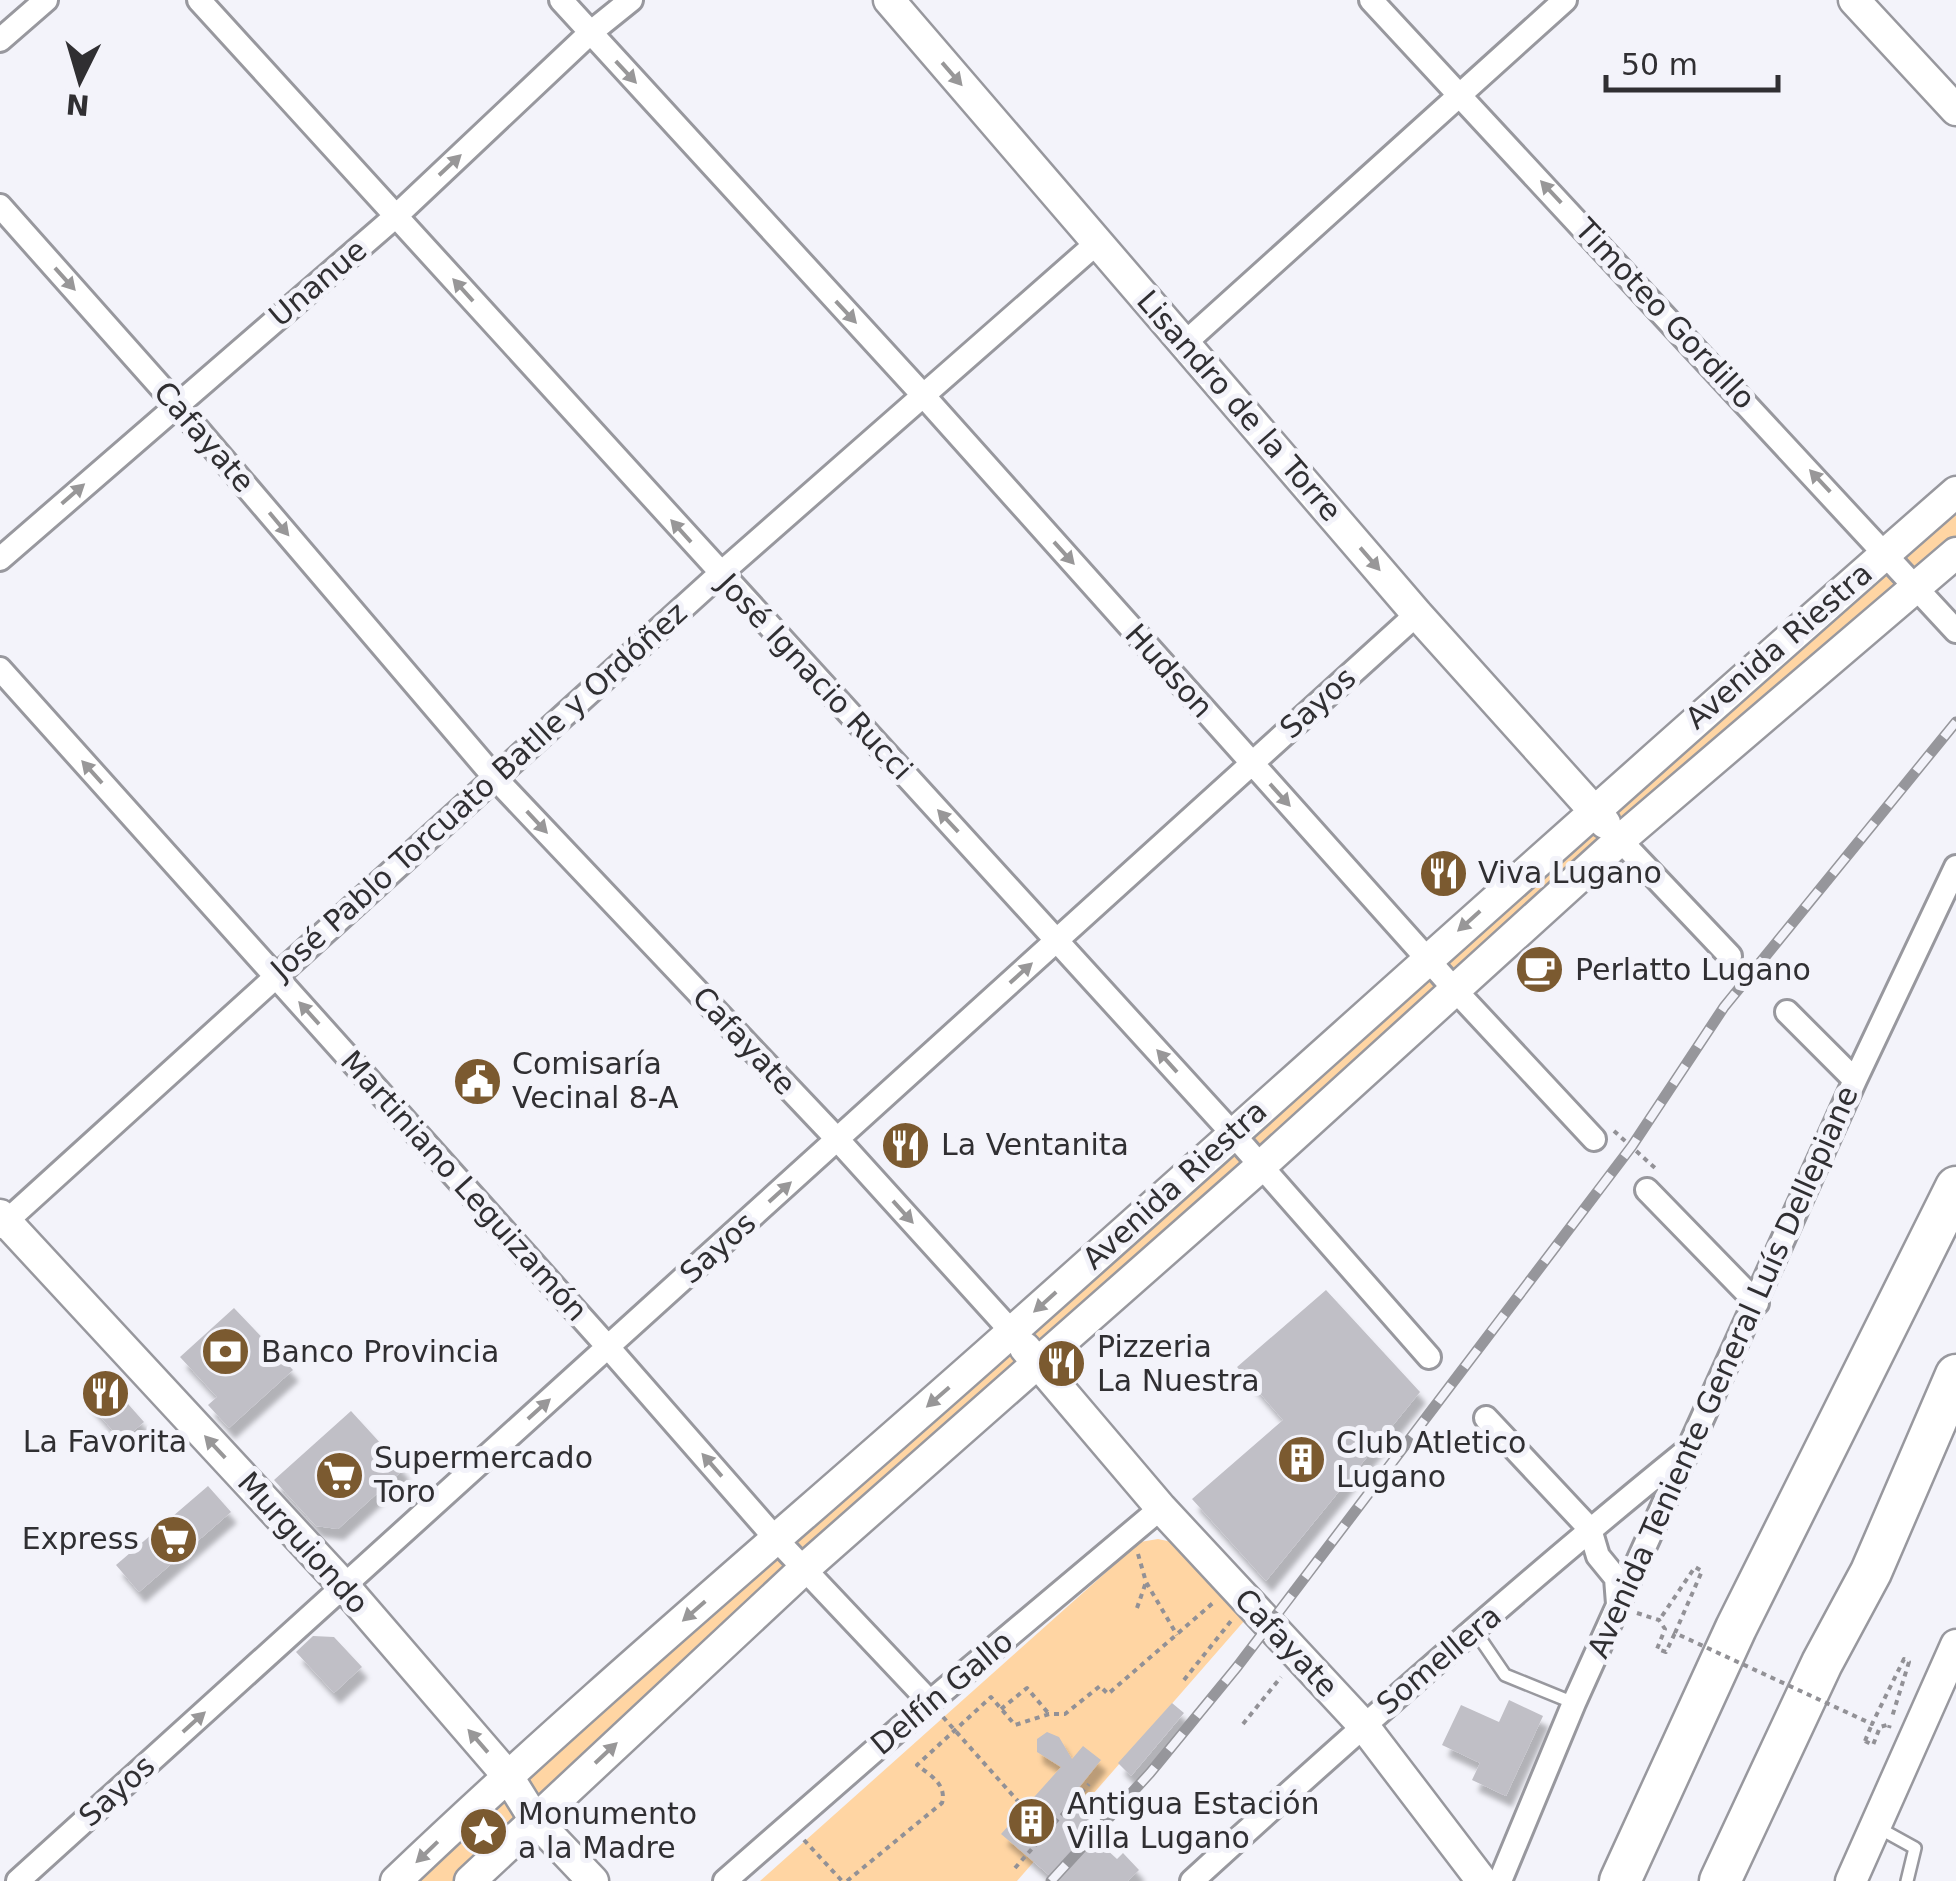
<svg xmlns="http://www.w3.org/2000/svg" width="1956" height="1881" font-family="'DejaVu Sans',sans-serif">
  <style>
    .green { fill: #ffd5a3 }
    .building { fill: #c0bfc6; filter: url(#shadow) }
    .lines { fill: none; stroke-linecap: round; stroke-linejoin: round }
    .lane-casing { stroke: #98989e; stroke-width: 16 }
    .street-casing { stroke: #98989e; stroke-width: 28 }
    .secondary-casing { stroke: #98989e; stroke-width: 35 }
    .highway-casing { stroke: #98989e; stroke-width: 45 }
    .path { stroke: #929196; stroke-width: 4; stroke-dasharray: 5 5; stroke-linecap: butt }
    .lane { stroke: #fff; stroke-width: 11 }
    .street { stroke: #fff; stroke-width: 22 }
    .secondary { stroke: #fff; stroke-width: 30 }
    .highway { stroke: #fff; stroke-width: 40 }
    .rail-casing { stroke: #96969b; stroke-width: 11 }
    .rail { stroke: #f3f3fa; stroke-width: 8; stroke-dasharray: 22; stroke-linecap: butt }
    .path-bridge { stroke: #929196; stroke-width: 4; stroke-dasharray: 5 5; stroke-linecap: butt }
    .oneway { fill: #989798 }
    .labels { text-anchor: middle; stroke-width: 10; stroke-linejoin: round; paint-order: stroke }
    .street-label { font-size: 30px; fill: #302f32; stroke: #f3f3fa }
    .poi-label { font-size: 30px; fill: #302f32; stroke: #f3f3fa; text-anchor: start }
  </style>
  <defs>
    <filter id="shadow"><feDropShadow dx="6" dy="11" stdDeviation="2.5" flood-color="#0004"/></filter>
  </defs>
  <rect width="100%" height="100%" fill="#f3f3fa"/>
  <path class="green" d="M1956 492V553L470 1881H396Z
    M1158 1539 1172 1542 1245 1620 1017 1881H760L1140 1542Z"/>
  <path class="building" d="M1326 1290 1420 1392 1266 1581 1192 1499 1283 1420 1237 1367Z
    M234 1308 293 1370 229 1428 208 1405 217 1397 180 1357Z
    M105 1378 144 1422 122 1441 83 1397Z
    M351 1411 404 1469 338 1529 316 1526 274 1480Z
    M208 1486 231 1512 139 1592 116 1565Z
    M313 1636 334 1637 362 1667 334 1693 296 1652Z
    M1509 1700 1543 1716 1506 1796 1472 1780 1480 1763 1442 1745 1461 1705 1499 1722Z
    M1172 1703 1184 1713 1131 1776 1118 1763Z
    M1047 1732 1059 1737 1072 1759 1083 1746 1101 1760 1069 1800 1090 1821 1083 1828 1117 1859 1123 1853 1139 1870 1128 1881H1056L1001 1834 1061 1767 1037 1752V1739Z"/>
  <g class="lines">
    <defs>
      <path id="lane" d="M1475 1631 1505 1675 1574 1703
        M1877 1827 1915 1848 1907 1881"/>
      <path id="street" d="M199 0 1233 1134 1429 1357
        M561 0 922 394 1456 991 1594 1139
        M1371 0 1956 631
        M0 40 46 0
        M0 206 176 404 496 779 838 1140 1012 1332
        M1186 342 1565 0
        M0 559 396 216 590 33 631 0
        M0 669 608 1347 776 1539 930 1702
        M1620 840 1730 956
        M1787 1012 1855 1080
        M1647 1190 1757 1303
        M0 1227 720 574 1098 242
        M1486 1418 1590 1529 1598 1556 1616 1578 1618 1604
        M18 1881 1417 614
        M725 1881 930 1702 1161 1508
        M1192 1881C1353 1734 1516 1589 1685 1452
        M1500 1881 1574 1703 1855 1080 1956 867"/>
      <path id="secondary" d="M889 0 1417 614 1605 823
        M1854 0 1956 110
        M0 1215 344 1586 507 1775 535 1820 593 1881
        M1025 1348 1161 1508 1363 1725 1482 1881
        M396 1881C596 1690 809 1513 1015 1329 1329 1050 1640 768 1956 492
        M470 1881 804 1569 1261 1166 1620 840 1956 553
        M1851 1881 1956 1645"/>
      <path id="highway" d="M1620 1881 1736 1628 1956 1187
        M1720 1881 1822 1663 1871 1572 1956 1375"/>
    </defs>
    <use href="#lane" class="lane-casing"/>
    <use href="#street" class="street-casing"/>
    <use href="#secondary" class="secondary-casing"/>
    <use href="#highway" class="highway-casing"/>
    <path class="path" d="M1614 1131 1655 1168
      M1138 1554 1146 1582 1177 1635
      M1137 1608 1146 1582
      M1637 1613 1659 1620 1665 1629 1657 1649 1666 1652 1675 1633
      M1184 1680 1231 1621
      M1001 1709 1027 1688 1049 1714
      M943 1717 1024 1808
      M1243 1724 1281 1677
      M1865 1741 1873 1745 1880 1727 1890 1724 1889 1728
      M1865 1741 1872 1724
      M804 1840 842 1881
      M1015 1868 1089 1784
      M847 1881 942 1803C947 1784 930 1775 917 1765L991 1697 1015 1725 1049 1714H1065L1100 1686 1108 1694 1214 1602"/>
    <use href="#lane" class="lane"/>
    <use href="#street" class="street"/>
    <use href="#secondary" class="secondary"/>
    <use href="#highway" class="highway"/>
    <defs>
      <path id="rail" d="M1051 1881 1150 1773 1237 1667 1632 1146 1724 1007 1956 722"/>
    </defs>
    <use href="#rail" class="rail-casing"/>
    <use href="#rail" class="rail"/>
    <path class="path-bridge" d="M1662 1616 1695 1567 1702 1571 1675 1633 1872 1724 1904 1659 1909 1662 1892 1717"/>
  </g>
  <defs><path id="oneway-solid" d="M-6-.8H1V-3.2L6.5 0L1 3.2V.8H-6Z" transform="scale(2.5)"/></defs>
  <g class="oneway">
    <use href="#oneway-solid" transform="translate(626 72) rotate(47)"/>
    <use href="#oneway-solid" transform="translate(952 74) rotate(49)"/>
    <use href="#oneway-solid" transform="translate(450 165) rotate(-43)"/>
    <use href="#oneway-solid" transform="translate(1551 192) rotate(-133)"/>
    <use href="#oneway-solid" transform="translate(65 279) rotate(48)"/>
    <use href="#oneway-solid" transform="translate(463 290) rotate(-132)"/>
    <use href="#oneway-solid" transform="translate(846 312) rotate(47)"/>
    <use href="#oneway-solid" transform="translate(1820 481) rotate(-133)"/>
    <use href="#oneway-solid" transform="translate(73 494) rotate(-41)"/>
    <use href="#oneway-solid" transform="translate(279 524) rotate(50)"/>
    <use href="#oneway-solid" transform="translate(681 531) rotate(-132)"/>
    <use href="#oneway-solid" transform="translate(1064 553) rotate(48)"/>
    <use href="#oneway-solid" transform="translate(1370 559) rotate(49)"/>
    <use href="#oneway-solid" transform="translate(92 772) rotate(-132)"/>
    <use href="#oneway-solid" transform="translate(1280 795) rotate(48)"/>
    <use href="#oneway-solid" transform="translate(948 821) rotate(-133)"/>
    <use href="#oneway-solid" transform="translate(537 822) rotate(47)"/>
    <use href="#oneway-solid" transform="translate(1469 921) rotate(138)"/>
    <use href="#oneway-solid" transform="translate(1021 973) rotate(-42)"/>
    <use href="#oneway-solid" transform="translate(309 1013) rotate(-132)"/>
    <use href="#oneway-solid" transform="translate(1167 1061) rotate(-132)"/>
    <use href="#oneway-solid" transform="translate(780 1192) rotate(-42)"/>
    <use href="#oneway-solid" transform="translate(903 1212) rotate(48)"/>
    <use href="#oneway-solid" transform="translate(1045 1302) rotate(138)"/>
    <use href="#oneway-solid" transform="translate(938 1397) rotate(139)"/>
    <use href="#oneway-solid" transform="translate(539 1409) rotate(-42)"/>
    <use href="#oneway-solid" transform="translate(215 1447) rotate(-133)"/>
    <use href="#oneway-solid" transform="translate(712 1465) rotate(-131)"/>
    <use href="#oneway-solid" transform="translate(694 1611) rotate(139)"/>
    <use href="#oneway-solid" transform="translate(194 1722) rotate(-42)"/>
    <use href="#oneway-solid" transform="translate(478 1741) rotate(-131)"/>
    <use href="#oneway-solid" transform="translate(606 1753) rotate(-43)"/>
    <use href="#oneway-solid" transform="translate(427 1852) rotate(136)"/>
  </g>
  <defs>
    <symbol id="restaurant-disc" viewBox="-11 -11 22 22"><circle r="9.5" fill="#7b5a30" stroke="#f3f3fa"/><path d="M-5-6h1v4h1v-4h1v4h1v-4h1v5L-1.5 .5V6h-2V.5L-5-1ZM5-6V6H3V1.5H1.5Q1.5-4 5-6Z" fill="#fff"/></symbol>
    <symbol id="cafe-disc" viewBox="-11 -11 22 22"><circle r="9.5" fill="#7b5a30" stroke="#f3f3fa"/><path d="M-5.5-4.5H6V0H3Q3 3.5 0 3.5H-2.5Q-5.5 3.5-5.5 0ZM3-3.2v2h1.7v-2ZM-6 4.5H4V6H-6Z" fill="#fff"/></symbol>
    <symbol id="civic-disc" viewBox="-11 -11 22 22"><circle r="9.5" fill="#7b5a30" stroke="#f3f3fa"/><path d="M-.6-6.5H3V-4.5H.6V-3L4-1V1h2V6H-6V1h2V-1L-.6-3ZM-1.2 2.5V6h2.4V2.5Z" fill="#fff"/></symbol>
    <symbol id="bank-disc" viewBox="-11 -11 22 22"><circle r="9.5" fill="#7b5a30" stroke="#f3f3fa"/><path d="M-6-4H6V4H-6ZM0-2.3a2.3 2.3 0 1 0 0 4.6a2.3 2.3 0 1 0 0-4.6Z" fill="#fff"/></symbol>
    <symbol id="building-disc" viewBox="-11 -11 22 22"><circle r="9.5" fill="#7b5a30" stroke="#f3f3fa"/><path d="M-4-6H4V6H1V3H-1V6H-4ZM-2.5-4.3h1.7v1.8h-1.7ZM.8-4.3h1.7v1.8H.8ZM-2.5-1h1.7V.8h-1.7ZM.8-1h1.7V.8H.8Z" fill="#fff"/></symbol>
    <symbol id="supermarket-disc" viewBox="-11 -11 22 22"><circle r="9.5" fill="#7b5a30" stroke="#f3f3fa"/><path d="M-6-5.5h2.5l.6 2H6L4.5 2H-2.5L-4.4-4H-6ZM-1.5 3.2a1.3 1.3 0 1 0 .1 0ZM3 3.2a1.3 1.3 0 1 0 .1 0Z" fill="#fff"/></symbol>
    <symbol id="sight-disc" viewBox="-11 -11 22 22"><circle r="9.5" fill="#7b5a30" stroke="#f3f3fa"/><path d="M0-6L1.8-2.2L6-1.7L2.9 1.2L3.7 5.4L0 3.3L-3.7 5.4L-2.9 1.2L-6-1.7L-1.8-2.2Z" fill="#fff"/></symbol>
  </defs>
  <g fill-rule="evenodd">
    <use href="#restaurant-disc" x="1416" y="846" width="55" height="55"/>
    <use href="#cafe-disc" x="1512" y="942" width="55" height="55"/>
    <use href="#civic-disc" x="450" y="1054" width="55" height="55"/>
    <use href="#restaurant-disc" x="878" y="1118" width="55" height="55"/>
    <use href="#bank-disc" x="198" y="1324" width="55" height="55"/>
    <use href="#restaurant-disc" x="1034" y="1336" width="55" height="55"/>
    <use href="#restaurant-disc" x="78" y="1366" width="55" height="55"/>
    <use href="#building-disc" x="1274" y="1432" width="55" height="55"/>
    <use href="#supermarket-disc" x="312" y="1448" width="55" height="55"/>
    <use href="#supermarket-disc" x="146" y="1512" width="55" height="55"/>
    <use href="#building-disc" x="1004" y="1794" width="55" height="55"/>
    <use href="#sight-disc" x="456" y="1804" width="55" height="55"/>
  </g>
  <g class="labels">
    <g class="street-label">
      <text transform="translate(318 283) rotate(-40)" y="10">Unanue</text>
      <text transform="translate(1665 314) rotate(47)" y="10">Timoteo Gordillo</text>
      <text transform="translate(1239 406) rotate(49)" y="10">Lisandro de la Torre</text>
      <text transform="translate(204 437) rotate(49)" y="10">Cafayate</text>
      <text transform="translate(1779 646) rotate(-41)" y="10">Avenida Riestra</text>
      <text transform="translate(1169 671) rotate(48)" y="10">Hudson</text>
      <text transform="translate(815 677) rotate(47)" y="10">José Ignacio Rucci</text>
      <text transform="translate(1318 703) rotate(-42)" y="10">Sayos</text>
      <text transform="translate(479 791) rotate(-42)" y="10">José Pablo Torcuato Batlle y Ordóñez</text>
      <text transform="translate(744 1041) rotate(47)" y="10">Cafayate</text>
      <text transform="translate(1175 1185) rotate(-42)" y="10">Avenida Riestra</text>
      <text transform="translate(464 1186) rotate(48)" y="10">Martiniano Leguizamón</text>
      <text transform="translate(718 1248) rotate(-42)" y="10">Sayos</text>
      <text transform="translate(1723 1372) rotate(-66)" y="10">Avenida Teniente General Luís Dellepiane</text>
      <text transform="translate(303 1543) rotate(48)" y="10">Murguiondo</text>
      <text transform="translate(1286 1643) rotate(47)" y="10">Cafayate</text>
      <text transform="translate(1439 1660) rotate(-40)" y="10">Somellera</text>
      <text transform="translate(942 1693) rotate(-40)" y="10">Delfín Gallo</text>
      <text transform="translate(117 1791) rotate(-42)" y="10">Sayos</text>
    </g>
    <g class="poi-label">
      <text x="1478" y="883">Viva Lugano</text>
      <text x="1575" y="980">Perlatto Lugano</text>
      <text x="512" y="1074">Comisaría<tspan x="512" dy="34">Vecinal 8-A</tspan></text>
      <text x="941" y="1155">La Ventanita</text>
      <text x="1097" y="1357">Pizzeria<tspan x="1097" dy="34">La Nuestra</tspan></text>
      <text x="261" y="1362">Banco Provincia</text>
      <text x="105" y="1452" text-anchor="middle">La Favorita</text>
      <text x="1336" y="1453">Club Atletico<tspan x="1336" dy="34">Lugano</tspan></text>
      <text x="374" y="1468">Supermercado<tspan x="374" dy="34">Toro</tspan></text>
      <text x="139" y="1549" text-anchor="end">Express</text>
      <text x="1067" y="1814">Antigua Estación<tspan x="1067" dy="34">Villa Lugano</tspan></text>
      <text x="518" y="1824">Monumento<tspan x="518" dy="34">a la Madre</tspan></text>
    </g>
  </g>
  <g transform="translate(80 80) rotate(185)" stroke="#f3f3fa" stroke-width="8" paint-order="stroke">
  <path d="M0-8L18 38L0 25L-18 38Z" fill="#302f32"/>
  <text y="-15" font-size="28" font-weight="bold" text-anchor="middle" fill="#302f32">N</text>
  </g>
  <path d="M1606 75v15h172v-15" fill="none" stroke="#302f32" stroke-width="5"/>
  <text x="1621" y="75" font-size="30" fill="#302f32" stroke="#f3f3fa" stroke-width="8" paint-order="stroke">50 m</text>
</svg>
